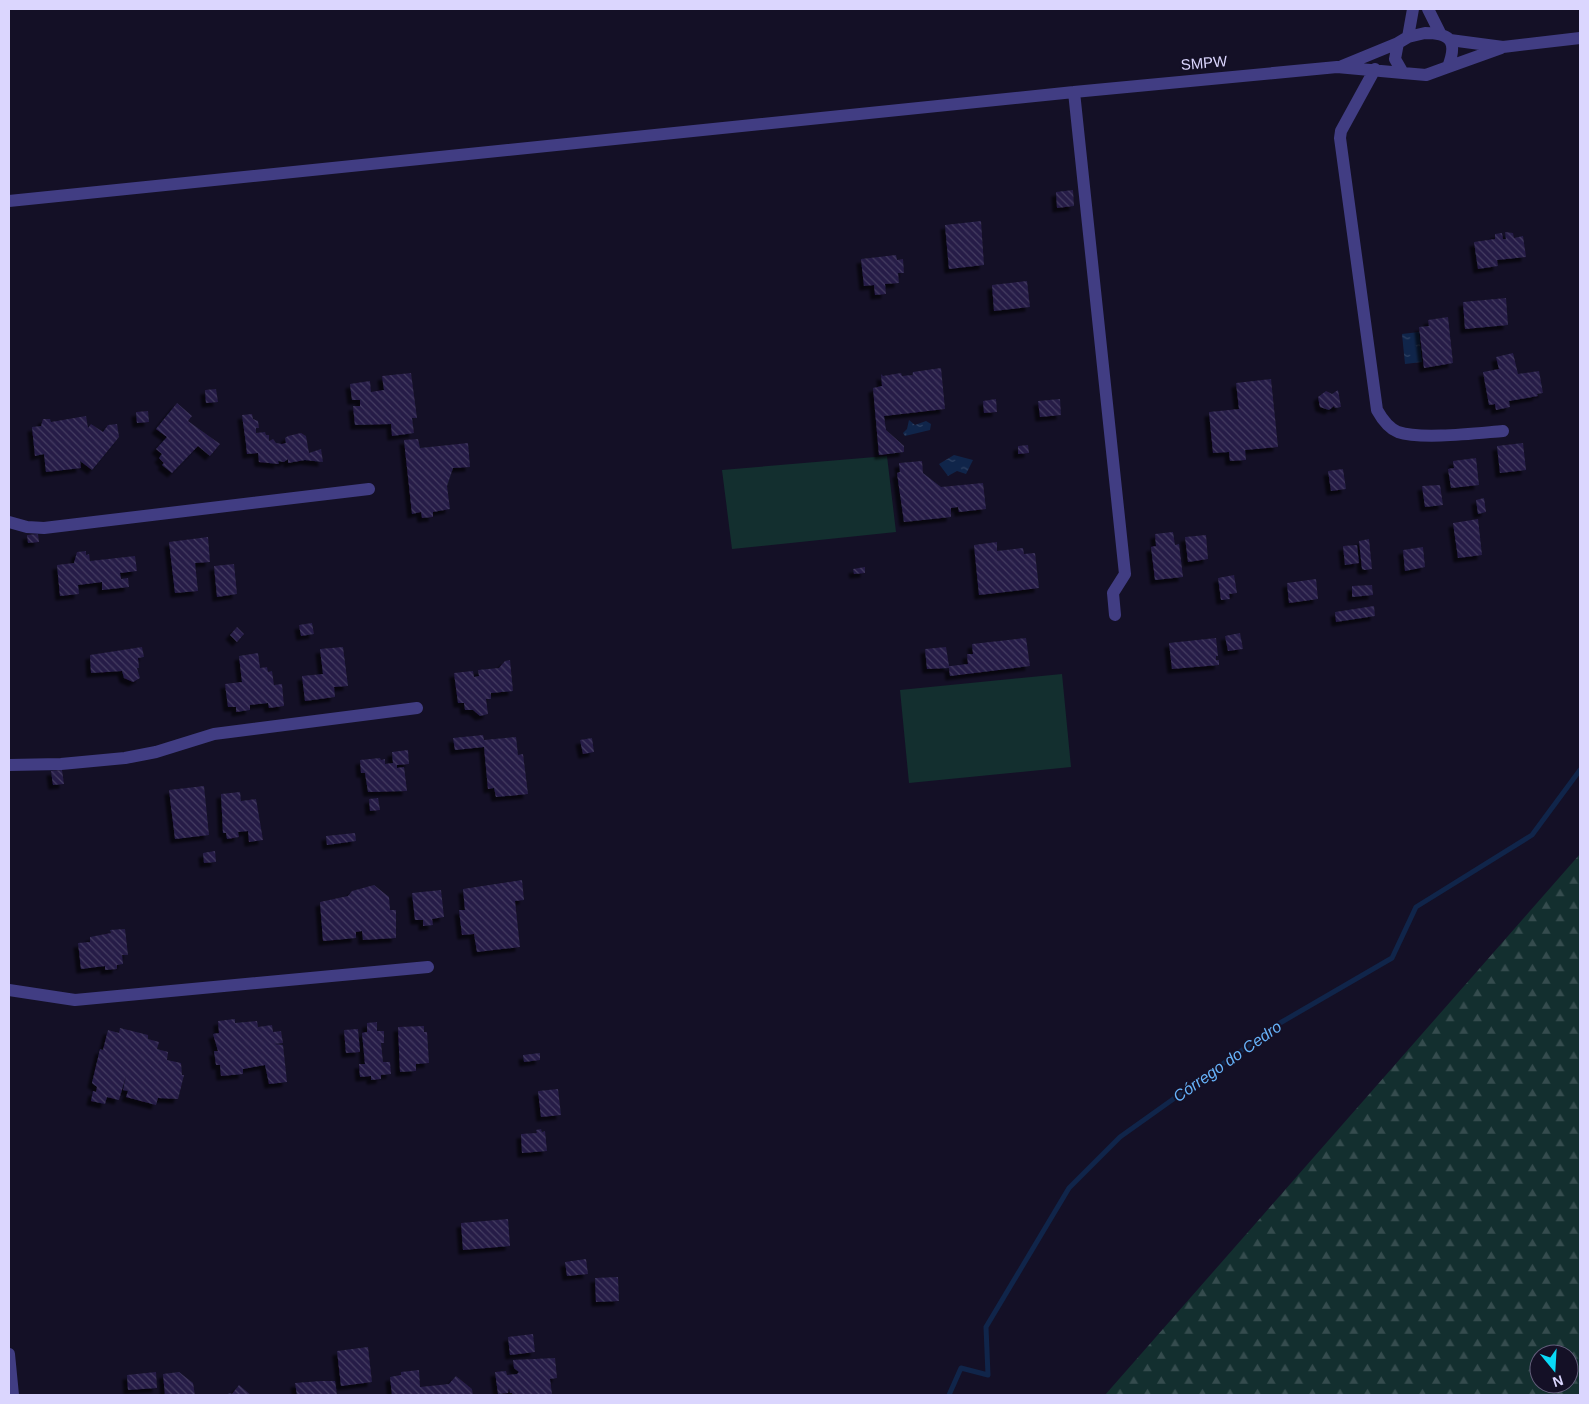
<svg xmlns="http://www.w3.org/2000/svg" width="1589" height="1404" font-family="Helvetica,sans-serif">
  <style>
    .forest { fill: url(#forest-firs); fill-rule: evenodd }
    .pitch { fill: #132f2f }
    .water { fill: url(#water-ripples) }
    .lines { fill: none; stroke-linecap: round; stroke-linejoin: round }
    .stream { stroke: #10254a; stroke-width: 5 }
    .building { fill: url(#building-back-hatch); filter: url(#shadow) }
    .minor { stroke: #413d83; stroke-width: 12 }
    .labels { text-anchor: middle; stroke-width: 4; stroke-linejoin: round; paint-order: stroke }
    .street-label { font-size: 15px; fill: #dbd6fe; stroke: #141026 }
    .water-label { font-size: 16px; font-style: italic; fill: #67b3fa; stroke: #141026 }
  </style>
  <defs>
    <pattern id="forest-firs" width="22" height="20" patternUnits="userSpaceOnUse" patternTransform="scale(1.25)"><rect width="22" height="20" fill="#132f2f"/><path d="M5 1l3.5 6h-7zM16 11l3.5 6h-7z" fill="#354c4e"/></pattern>
    <pattern id="water-ripples" width="26" height="14" patternUnits="userSpaceOnUse" patternTransform="scale(1.25)"><rect width="26" height="14" fill="#10254a"/><path d="M2 4q2-2 4 0t4 0M15 11q2-2 4 0t4 0" fill="none" stroke="#324465"/></pattern>
    <pattern id="building-back-hatch" width="6" height="6" patternUnits="userSpaceOnUse" patternTransform="scale(1.25)"><rect width="6" height="6" fill="#261d46"/><path d="M-1 5l2 2M0 0l6 6M5-1l2 2" fill="none" stroke="#453d62"/></pattern>
    <filter id="shadow"><feDropShadow dx="-4.5" dy="4.5" stdDeviation="1" flood-color="#0009"/></filter>
  </defs>
  <rect width="100%" height="100%" fill="#141026"/>
  <path class="forest" d="M1580 854V1395H1105ZM1539 1354H1569V1384H1539Z"/>
  <path class="pitch" d="M887 456 896 532 732 549 722 470Z
    M1062 674 1071 767 909 783 900 690Z"/>
  <path class="water" d="M1419 332 1422 362 1405 364 1402 334Z
    M909 420 915 425 926 421 931 424 930 430 905 436 903 433 907 429Z
    M954 455 973 460 966 474 957 471 948 476 939 464Z"/>
  <g class="lines">
    <path class="stream" d="M949 1395 961 1368 988 1375 986 1327 1069 1188 1120 1137 1280 1023 1392 958 1416 907 1532 835 1580 770"/>
  </g>
  <path class="building" d="M1073 190 1074 206 1057 208 1056 192Z
    M981 221 984 265 949 269 945 225Z
    M1505 232 1513 233 1514 238 1523 236 1526 257 1497 260 1498 266 1478 269 1474 242 1495 239V234L1502 233 1503 239H1506Z
    M896 255 897 260 903 259 904 273H898L899 283 885 284 886 294 875 295 874 285 864 286 861 259Z
    M1027 281 1030 307 994 311 992 285Z
    M1506 298 1508 325 1465 329 1463 302Z
    M1448 317 1453 363 1424 368 1419 327 1429 326 1428 320Z
    M1513 353 1518 374 1539 371 1543 393 1537 394 1538 396 1509 401 1510 407 1496 410 1495 404 1489 405 1483 372 1499 369 1496 357Z
    M941 368 945 409 884 416 886 430 904 446V452L879 455 873 388 882 386 881 374 883 376 901 373 902 376 912 375V377L913 372Z
    M411 373 417 418H412L414 433 392 436 391 424 355 425 353 406H360V400H352L350 384 370 381 371 392 384 390 382 376Z
    M1271 379 1278 447 1245 450 1246 460 1230 461 1229 452 1213 453 1209 412 1239 409 1236 383Z
    M216 389 218 402 206 403 205 390Z
    M1338 390 1341 407 1335 408 1334 406 1329 410 1320 407 1318 397 1326 391 1332 394Z
    M996 399 997 412 984 413 983 401Z
    M1060 399 1061 415 1040 417 1038 401Z
    M177 403 192 416 188 421 220 444 210 456 198 446 172 473 162 465 164 463 159 458 162 454 156 449 167 437 156 429Z
    M148 411 149 422 137 423 136 412Z
    M252 414 253 419 258 421 259 428H256V433L265 432 266 435H269V441L273 439 276 443 282 444 286 443 285 438 288 436 301 433 306 436 309 453 321 449 323 462 305 460 288 463V459L284 462 278 461 279 464 259 462 258 453 247 454 246 444 242 415Z
    M86 416 88 428 91 424 103 432 108 425 117 424 119 437 92 470 80 461 81 468 46 472 44 454 35 456 32 427 41 426 43 419H50L51 422Z
    M418 439 420 448 468 443 470 467 453 468 447 486 450 509 433 512V517L422 518 421 512 412 514 404 440Z
    M1523 443 1526 470 1500 473 1497 446Z
    M1028 445 1029 453 1018 454V446Z
    M1476 458 1479 485 1451 488 1448 469 1454 468 1453 461Z
    M922 461 923 473 941 487 983 483 986 509 959 512 958 507 951 508V517L904 522 897 473 900 472 899 463Z
    M1343 469 1346 489 1331 491 1328 471Z
    M1440 485 1443 505 1425 507 1422 486Z
    M1484 498 1486 512 1478 514 1476 500Z
    M1478 519 1482 555 1458 558 1453 523Z
    M1173 532 1175 545 1179 544 1183 577 1155 580 1151 547 1156 546 1155 534Z
    M38 534 39 542 28 543 27 535Z
    M1206 535 1208 559 1188 562 1185 537Z
    M208 537 210 562 195 563 198 591 175 593 169 542Z
    M1369 539 1372 569 1365 570 1362 569 1359 541Z
    M997 542V551L1023 548 1024 554 1035 553 1039 588 979 595 974 545Z
    M1357 545 1359 563 1345 565 1343 546Z
    M1423 547 1425 567 1405 571 1403 550Z
    M86 551V555L89 554 90 561 135 556 137 571 120 573 121 579 128 578 129 587 102 590V582L78 585 79 594 60 596 57 565 74 563 77 552Z
    M234 564 237 594 217 597 214 566Z
    M865 567V573L854 574 853 569Z
    M1234 575 1237 593 1229 594 1230 599 1221 600 1218 578Z
    M1316 579 1318 599 1289 603 1287 583Z
    M1372 585 1373 595 1352 597V586Z
    M1374 606 1375 616 1336 622 1335 612Z
    M312 623 314 634 301 636 299 625Z
    M237 627 244 634 237 642 230 635Z
    M1240 633 1243 649 1228 651 1225 636Z
    M1026 638 1030 666 950 676 949 668 927 669 925 649 946 647 949 666H951L968 664 967 654H973L972 644Z
    M1216 638 1218 656H1216V660H1219V665L1172 669 1169 643Z
    M142 647 144 657 138 658 139 668H137L140 678 133 682 124 678 122 671 91 673 90 655Z
    M343 647 348 686 334 687 335 697 305 701 302 676 323 674 320 649Z
    M258 653 260 668 267 667 268 672 272 671 274 685 282 684 284 706 269 708 268 703 250 705V710L236 712V707H228L225 684 242 682 239 656Z
    M510 660 513 691 491 693V699H486L488 714 480 716 473 710H465L464 703H458L454 673 473 671 474 677 479 676 478 670 499 668 505 661Z
    M483 735 484 740 516 737 518 755 523 754 528 794 496 797 494 788 488 789 484 747 455 750 453 738Z
    M592 738 594 752 583 754 580 740Z
    M408 750 409 764 397 765V768L404 767 407 791 368 792 365 773H361L360 760 380 758 381 760 385 759V764L393 763 392 752Z
    M62 770 64 784 53 785 51 771Z
    M204 786 209 835 175 839 169 790Z
    M240 792 241 801 256 799 263 840 249 842 248 831 238 832 239 837 227 839 226 833H223L221 794Z
    M378 798 380 810 370 811 369 799Z
    M355 833 356 841 327 845 326 836Z
    M215 851 216 862 204 863 203 853Z
    M522 880 524 900 515 901 520 947 477 952 474 934 462 935 459 910H465L463 889Z
    M374 885 389 897 390 910H396V938L363 940 362 931 356 932V938L323 941 320 902 348 896 352 891Z
    M441 890 444 917 432 919 433 925 423 926V920H415L412 893Z
    M125 929 128 955H122L123 964 117 965V969L105 970V966L81 969 78 943 90 942V937L111 933 110 930Z
    M235 1019V1023L257 1021 258 1027 272 1025 273 1032 281 1031 283 1043 274 1044 283 1045 287 1082 269 1084 265 1065 243 1069V1074L221 1076 220 1065H216L214 1051H218L213 1034 219 1033 218 1021Z
    M377 1022V1031H384V1043H381L383 1062H390L391 1074 381 1075V1079L371 1080V1076L360 1077 359 1064H365L362 1033 367 1032V1023Z
    M424 1026V1032H427L429 1063 416 1064V1071L400 1072 398 1027Z
    M120 1028 148 1035V1039L159 1042 157 1049 168 1052 167 1060 181 1063 182 1075H184L178 1099 158 1098 156 1105 126 1097 128 1091 123 1090 126 1076 119 1100 107 1097 105 1104 91 1101 93 1091 96 1092 97 1087 92 1083 100 1049 103 1050 108 1030 119 1033Z
    M358 1029 360 1052 346 1053 344 1030Z
    M540 1053V1060L524 1062 523 1055Z
    M558 1089 561 1115 541 1117 538 1091Z
    M541 1129 542 1132 545 1131 547 1151 522 1153 521 1134 537 1133 536 1130Z
    M508 1219 510 1246 463 1250 461 1223Z
    M586 1259 588 1274 567 1276 565 1262Z
    M618 1277 619 1301 596 1302 595 1278Z
    M533 1334 535 1352 510 1355 508 1337Z
    M368 1347 372 1382 341 1386 337 1351Z
    M555 1358 557 1378 550 1379 552 1394 513 1395 512 1393H510L509 1388 508 1393 498 1394 495 1372 506 1371 507 1375 517 1374 519 1372 514 1368 513 1360Z
    M419 1370 420 1387 449 1384 456 1376 472 1389 473 1395H392L390 1377 401 1375V1372Z
    M156 1372 157 1388 128 1390 127 1375Z
    M179 1372 193 1383 195 1395H165L163 1374Z
    M321 1381H335L337 1395H297L295 1383Z
    M239 1385 251 1395H227L229 1393 232 1394Z"/>
  <g class="lines">
    <path class="minor" d="M1428 9 1440 33
      M1425 33C1453 33 1457 43 1448 67L1426 75 1403 73 1395 59 1398 43 1408 37Z
      M1408 37 1413 9
      M1450 40 1503 47 1580 38
      M1342 66 1398 43
      M1448 67 1501 48
      M1375 69 1341 131 1340 138 1377 410C1382 419 1388 428 1398 432 1421 440 1478 433 1503 431
      M1074 92 1125 574 1113 593 1115 615
      M9 201 1074 92 1337 67 1403 73
      M9 522 27 527 44 528 369 489
      M9 765 61 764 125 758 156 752 214 734 417 708
      M9 990 75 1000 428 967
      M9 1354 13 1395"/>
  </g>
  <g class="labels">
    <g class="street-label">
      <text transform="translate(1204 63) rotate(-5)" y="5">SMPW</text>
    </g>
    <g class="water-label">
      <text transform="translate(1227 1061) rotate(-35)" y="6">Córrego do Cedro</text>
    </g>
  </g>
  <rect width="1589" height="1404" fill="none" stroke="#dbd6fe" stroke-width="20"/>
  <g transform="translate(1554 1369) rotate(162)"><circle r="24" fill="#141026" stroke="#645f7c"/>
  <path d="M0-4L9 19L0 12L-9 19Z" fill="#09daf7"/>
  <text y="-8" font-size="14" font-weight="bold" text-anchor="middle" fill="#dbd6fe">N</text>
  </g>
</svg>
